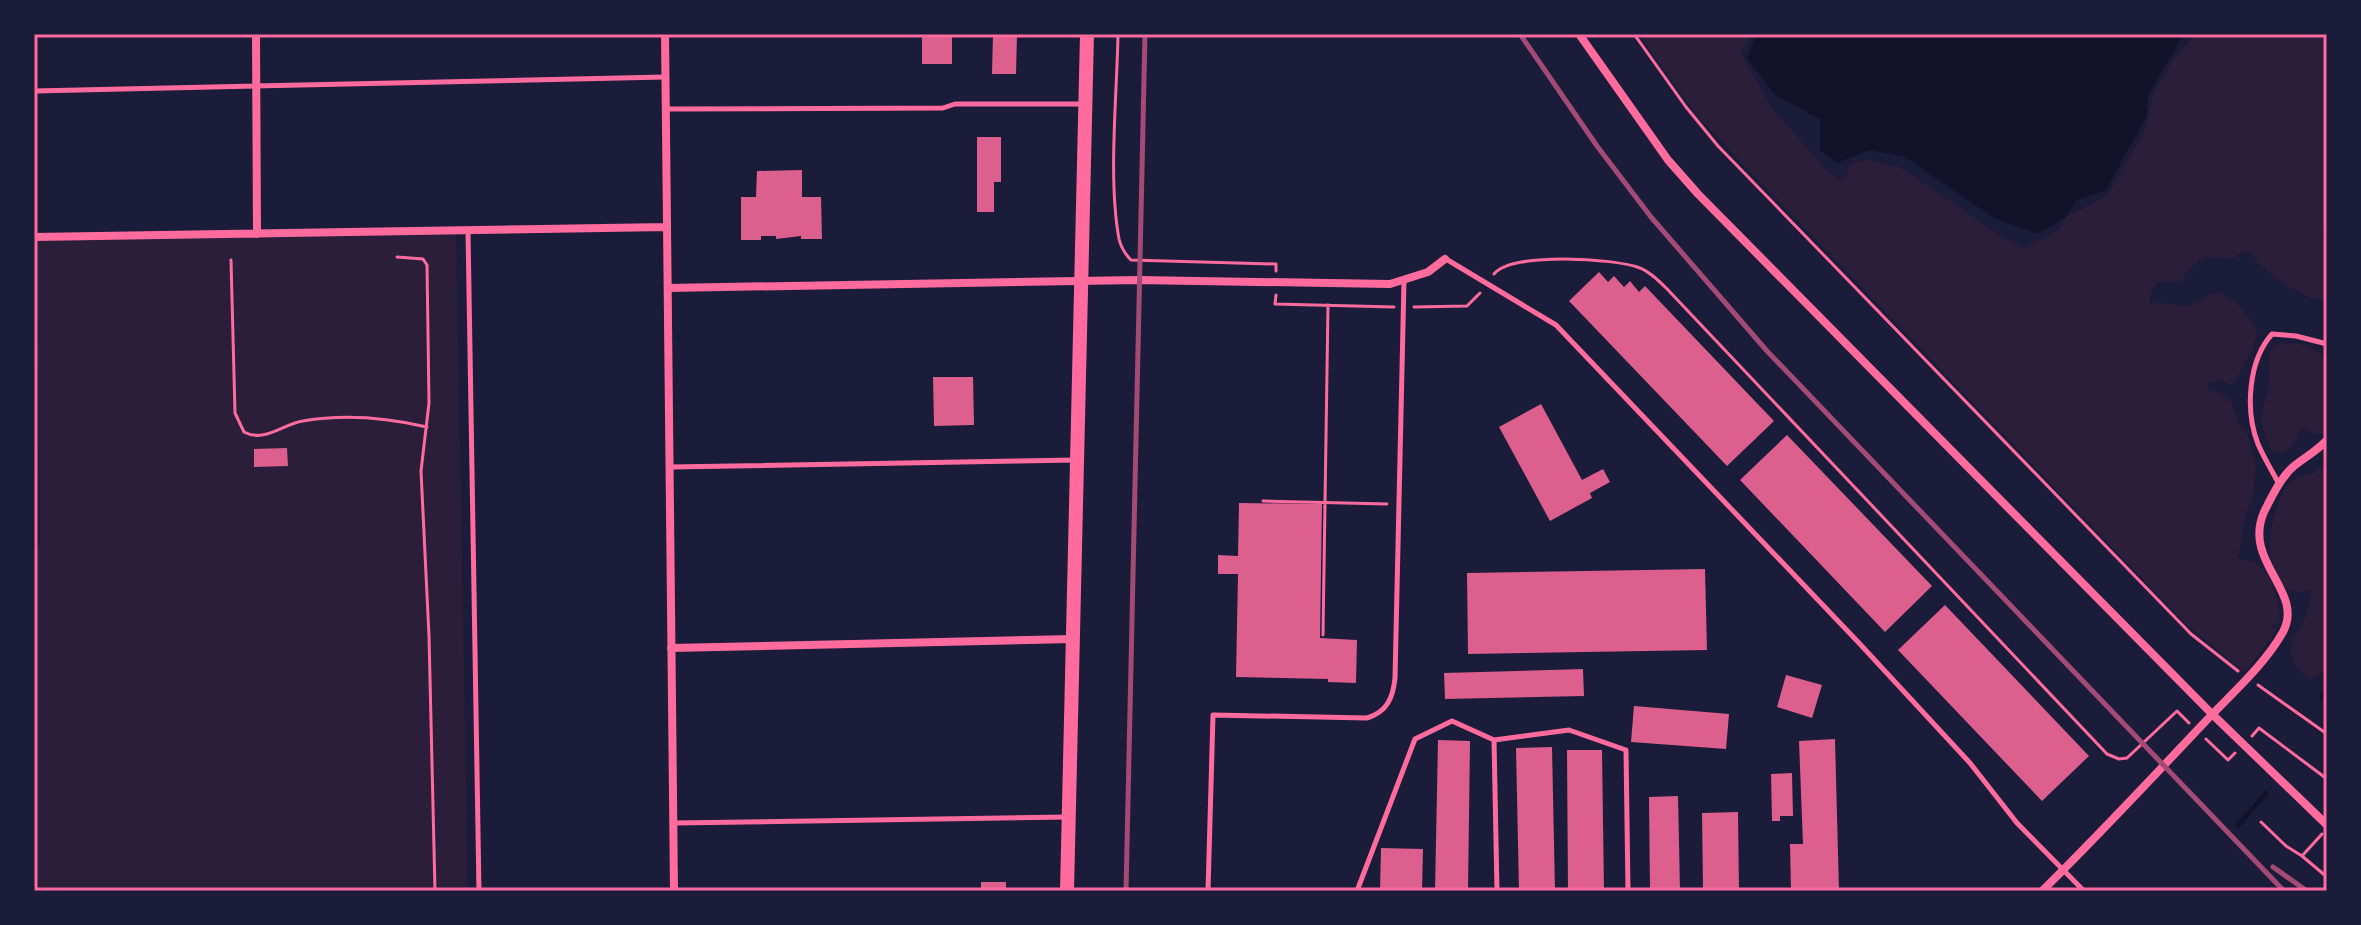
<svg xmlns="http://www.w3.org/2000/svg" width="2361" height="925" font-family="Poppins,sans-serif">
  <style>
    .green { fill: #2a1e3b }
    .water { fill: #12122b }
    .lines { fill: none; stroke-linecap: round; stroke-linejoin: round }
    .stream { stroke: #12122b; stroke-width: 5 }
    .building { fill: #dd5f8e }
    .path { stroke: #ff6b9d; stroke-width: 3 }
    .service { stroke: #ff6b9d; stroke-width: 5 }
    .minor { stroke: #ff6b9d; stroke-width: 8 }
    .secondary { stroke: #ff6b9d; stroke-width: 14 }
    .rail { stroke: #a44b75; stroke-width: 5 }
    .neatline { fill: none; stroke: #ff6b9d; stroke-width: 3 }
  </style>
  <rect width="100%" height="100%" fill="#1b1b3a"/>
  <path class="green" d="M1638 34H1747L1748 42 1740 51 1771 107 1827 170 1841 181 1846 177 1849 164 1868 159 1902 168 2002 237 2024 248 2060 229 2066 217 2107 196 2146 128 2153 93 2176 56 2196 34H2327V227L2322 229 2327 252V300C2306 302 2261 271 2251 253L2245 252 2229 259 2205 257 2190 268 2180 282H2158L2151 292 2150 304C2162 300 2176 308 2190 305 2201 303 2207 293 2220 292L2230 300 2236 301 2257 329 2254 346 2235 383 2230 385 2218 380 2208 383V389L2230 399 2238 423 2247 432 2256 466 2253 497 2246 512 2238 557C2244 562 2249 560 2255 563 2273 574 2280 603 2280 621L2272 627 2277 630 2245 673 2183 621 1699 118Z
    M456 230 468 891H34V546L40 545 36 237Z
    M2282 343C2290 344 2300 343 2308 346 2337 358 2327 402 2327 428L2324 433 2318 435 2302 427 2292 447 2282 453 2271 450 2260 421 2269 385V354L2272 348Z
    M2327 458V666L2319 675 2309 679C2265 644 2317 626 2310 589L2300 593 2283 587C2279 576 2271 563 2270 551 2267 536 2278 490 2292 481 2308 470 2313 481 2327 458Z"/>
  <path class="water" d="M1753 34H2184L2148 95 2147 115 2106 190 2077 200 2066 217 2038 234 1996 219 1903 156 1869 150 1837 163 1820 150V119L1775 95 1747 58 1754 40Z"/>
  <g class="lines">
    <path class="stream" d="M2322 698 2327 689
      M2238 825 2266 794"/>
  </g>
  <path class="building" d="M922 34H952V64H922Z
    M993 34H1017L1016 74H992Z
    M977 137H1001V182H994V212H977Z
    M802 170V197H821L822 239H801V236L776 239V236H761V240H741V197H756L757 171Z
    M1599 272 1608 282 1614 276 1624 287 1630 281 1639 292 1645 286 1774 421 1727 466 1569 301Z
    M933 377H973L974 425 934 426Z
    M1541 404 1582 480 1603 469 1610 482 1590 493 1592 498 1550 521 1499 427Z
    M1787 435 1932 586 1885 632 1740 480Z
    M287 448 288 466 254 467V449Z
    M1239 503 1322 504 1320 638 1357 640 1356 683 1328 682V679L1236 677 1238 574H1218V555L1238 556Z
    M1705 569 1707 650 1468 654 1467 573Z
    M1945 605 2089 756 2042 801 1898 650Z
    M1583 669 1584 696 1445 699 1444 673Z
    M1786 675 1822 685 1812 718 1777 707Z
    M1634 706 1729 714 1726 749 1631 742Z
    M1835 739 1839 891H1791L1790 844H1803L1799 741Z
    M1438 740 1470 741 1468 891H1435Z
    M1552 747 1555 891H1519L1516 748Z
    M1567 750H1602L1604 891H1568Z
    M1792 773 1793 816H1780V821H1772L1771 774Z
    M1678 796 1680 891H1650L1649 797Z
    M1738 812 1739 891H1703L1702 813Z
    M1381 848 1423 849 1422 891H1380Z
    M981 882H1006V891H981Z"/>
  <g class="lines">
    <path class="path" d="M1118 34C1117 96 1108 179 1119 239 1121 247 1125 254 1131 260L1276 264V271
      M1634 34 1686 107 1718 146 2191 634 2238 671
      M397 257 423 259 427 265 429 403 421 471 429 636 435 891
      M231 260 235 413 244 432C264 443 283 424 303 421 343 414 388 418 427 427
      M1494 274C1511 252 1615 258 1640 268 1651 272 1661 283 1669 291L2107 754 2119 759 2127 758 2177 711 2189 723
      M1276 295 1275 304 1394 307
      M1414 307 1467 306 1480 293
      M1263 501 1387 504
      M1323 635 1328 305
      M2258 685 2327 734
      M2252 736 2259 728 2327 779
      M2206 739 2228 760 2235 753
      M2261 822 2286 846 2302 856 2322 834
      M2302 856 2327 877"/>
    <path class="service" d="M34 91 665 77
      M666 109 943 108 955 104H1084
      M468 231 479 891
      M1446 259 1556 325 1859 643 1970 763 2017 823 2084 891
      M670 467 1076 460
      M2279 484C2272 471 2264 458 2258 444 2245 411 2248 361 2272 334L2296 336 2327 344
      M1494 740 1497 891
      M674 823 1068 817
      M1208 891 1213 715 1367 718C1387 712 1393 698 1395 678L1404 281
      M1357 891 1415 739 1452 721 1494 740 1569 730 1626 750 1628 891"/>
    <path class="minor" d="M256 34 257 234
      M665 34 674 891
      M1579 34 1668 160 1698 194 2212 714 2327 825
      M34 237 667 227
      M668 288 1138 280 1390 284 1428 272 1445 259
      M671 648 1073 639
      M2042 891C2097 837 2150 780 2203 724 2230 695 2263 667 2283 632 2305 591 2242 562 2264 512 2271 498 2281 477 2294 466 2305 457 2317 451 2327 440"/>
    <path class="secondary" d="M1067 891 1087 34"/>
    <path class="rail" d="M1520 34 1597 146 1651 217 1767 351 2284 891
      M2273 867 2307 891
      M1126 891 1145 34"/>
  </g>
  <rect width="2361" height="925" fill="none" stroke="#1b1b3a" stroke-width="72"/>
  <rect x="36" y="36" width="2289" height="853" class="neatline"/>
</svg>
